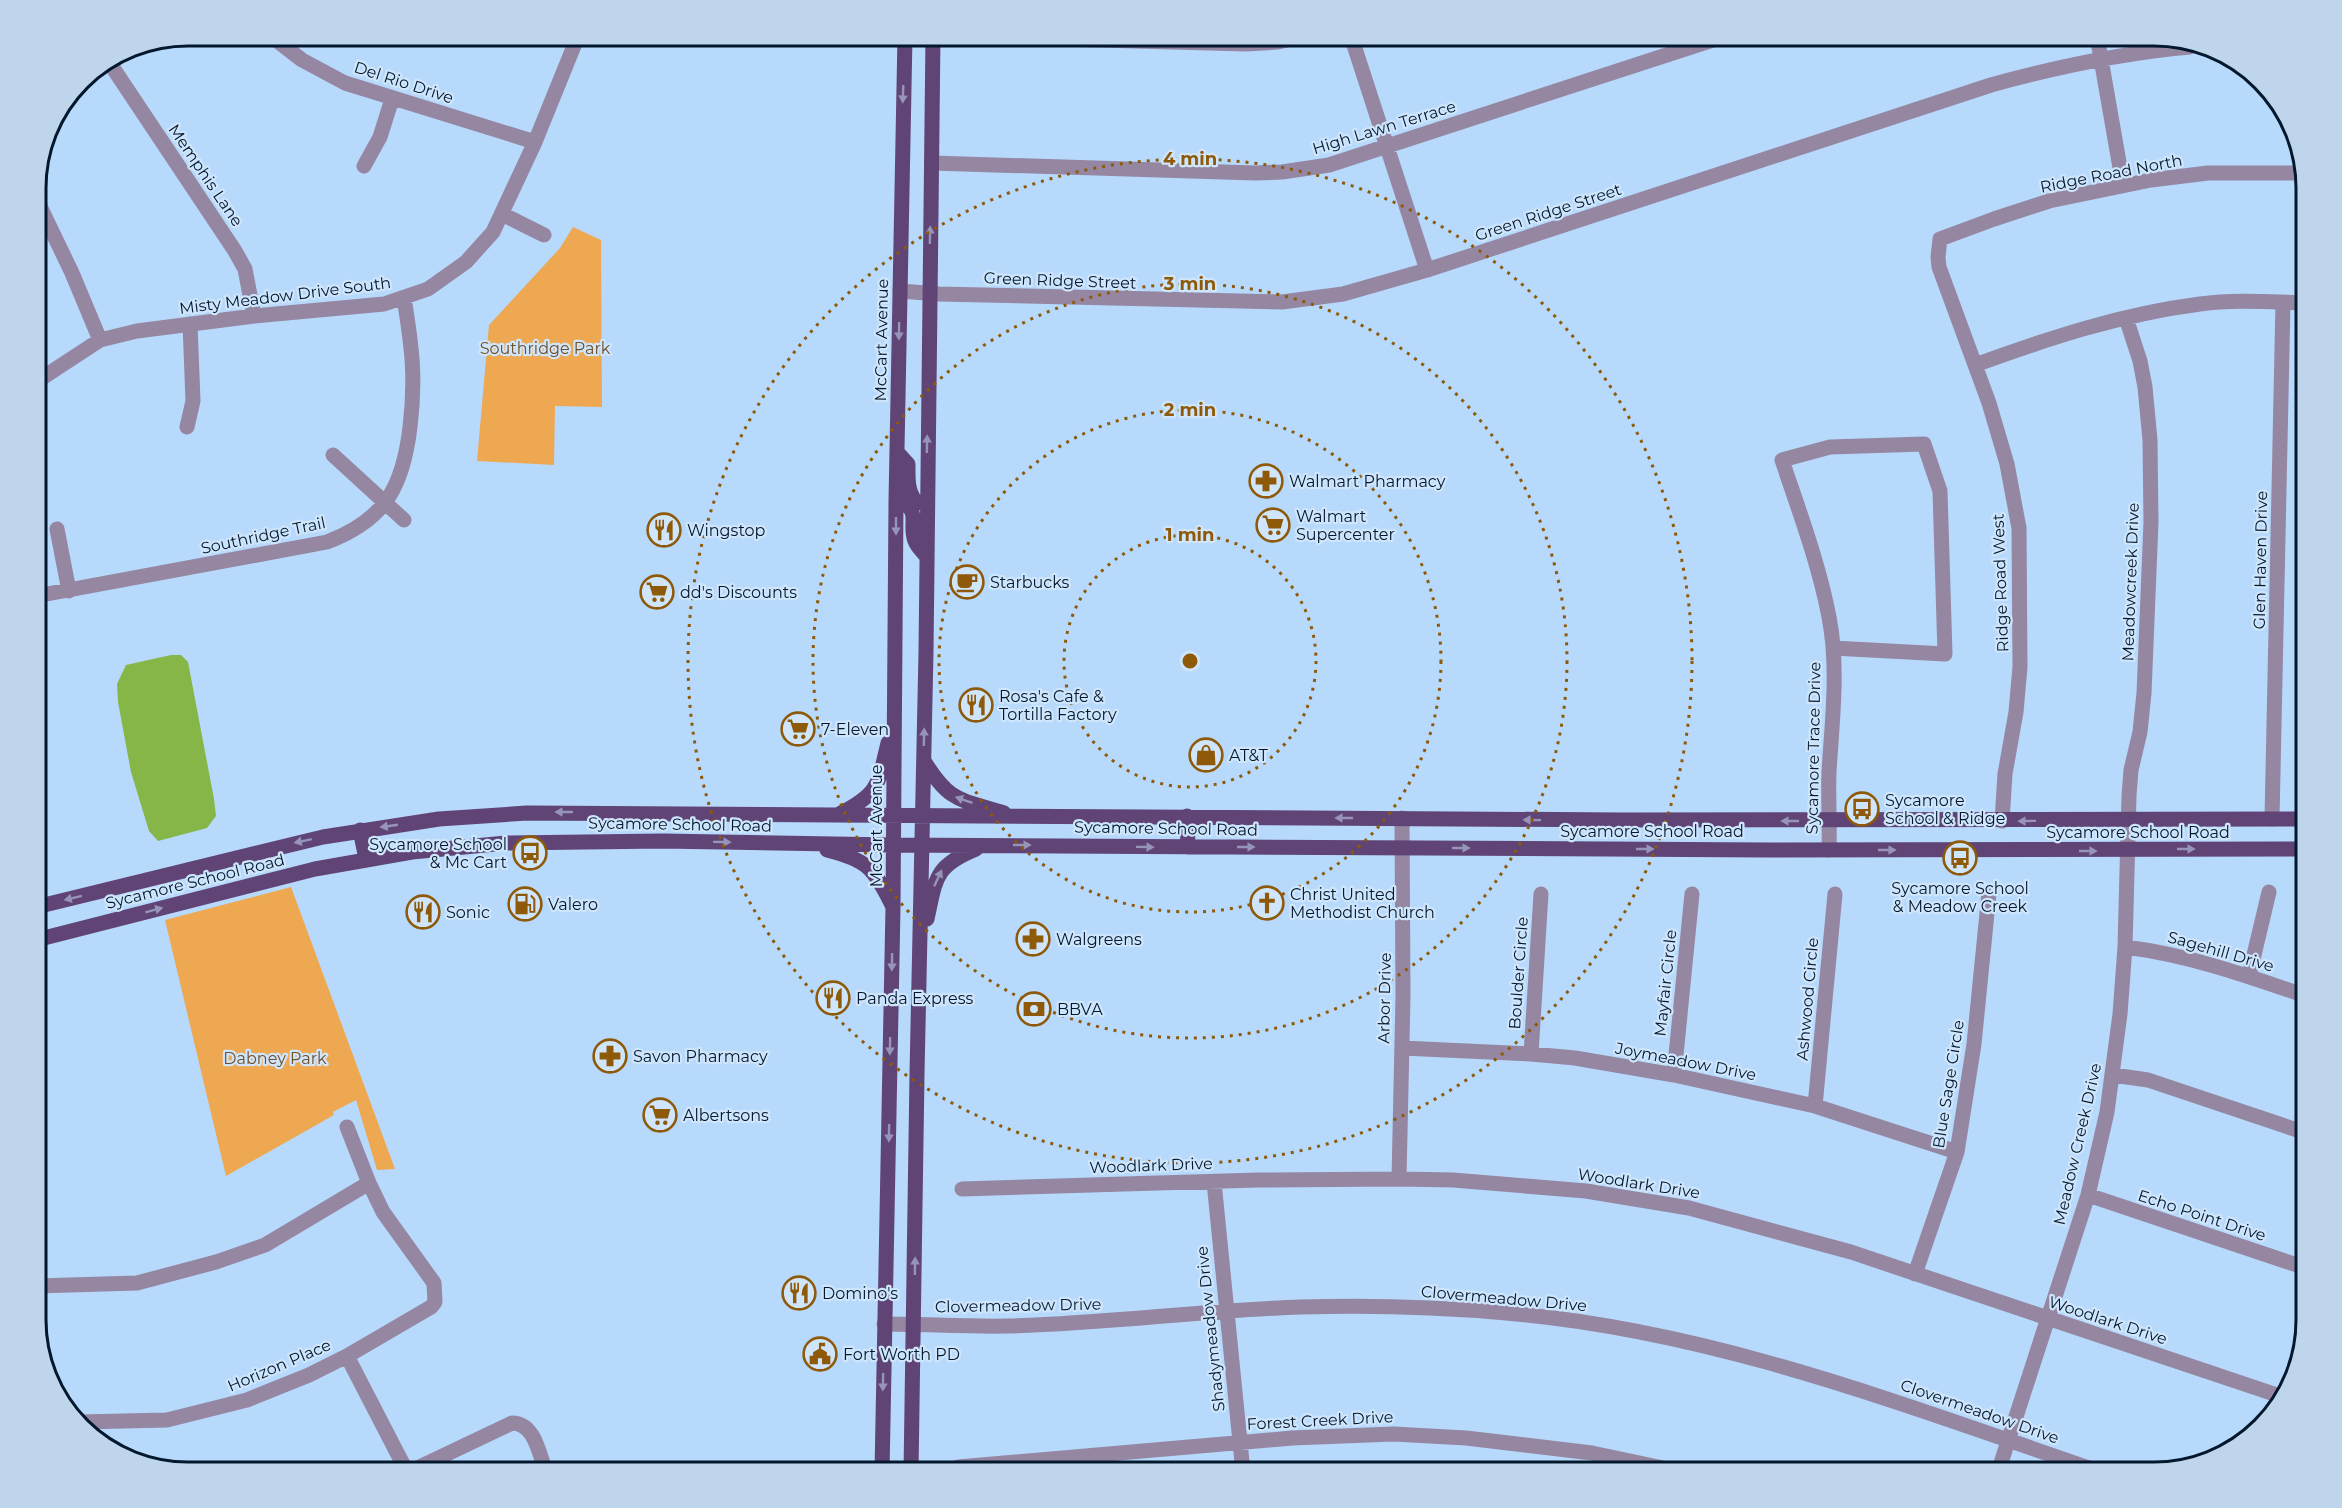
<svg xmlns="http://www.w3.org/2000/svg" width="2342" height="1508" font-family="Montserrat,sans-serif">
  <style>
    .green { fill: #eea852 }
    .water { fill: #85b647 }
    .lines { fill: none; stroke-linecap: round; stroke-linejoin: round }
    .minor { stroke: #9586a2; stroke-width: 15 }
    .major { stroke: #604476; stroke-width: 15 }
    .oneway { fill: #9794b9 }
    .ring { fill: none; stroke: #8e5a09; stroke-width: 3; stroke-dasharray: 3 6 }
    .labels { text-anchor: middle; stroke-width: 4.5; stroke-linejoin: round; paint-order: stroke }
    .street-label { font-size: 16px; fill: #03182c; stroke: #cee5fc }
    .park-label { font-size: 16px; fill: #714f27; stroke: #cee5fc }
    .poi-label { font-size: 16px; fill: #03182c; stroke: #cee5fc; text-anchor: start }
    .rim { fill: none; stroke: #03182c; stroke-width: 3 }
    .centre { fill: #8e5a09; stroke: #cee5fc; stroke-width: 3 }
    .ring-label { font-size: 18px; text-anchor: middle; font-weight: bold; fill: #8e5a09; stroke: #cee5fc; stroke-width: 4.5; stroke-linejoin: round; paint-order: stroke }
  </style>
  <rect width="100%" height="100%" fill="#b7d9fc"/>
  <path class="green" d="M573 227 601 240 602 407 555 406 554 465 477 461 489 325 560 248Z
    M291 887 395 1169 377 1170 356 1100 333 1112 334 1115 226 1176 165 920Z"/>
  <path class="water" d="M171 655H181L188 662 214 799 216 816 207 828 158 841 149 831 131 772 118 702 117 684 126 665Z"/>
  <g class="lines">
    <path class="minor" d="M271 36 302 60 345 83 535 142
      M946 36 1246 44 1278 42 1305 36
      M1351 36 1427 270
      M2097 36 2123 185
      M109 62 235 251 245 269 254 316
      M932 163 1255 173 1282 172 1329 165 1725 36
      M364 166 380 137 392 99
      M36 198 72 273 100 340
      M502 214 544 235
      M900 291 939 294 1282 302 1343 294 1427 270 1991 85C2056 67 2122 53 2190 47
      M1975 365C2049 338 2122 314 2200 304 2235 299 2271 302 2306 303
      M36 382 100 340 137 331 254 316 384 304 428 289 466 262 493 232 535 142 578 36
      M187 427 193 401 190 324
      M333 455 404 520
      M57 529 69 591
      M36 596 327 542C385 520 403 487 410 427 416 378 412 347 404 298
      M2272 819 2283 302
      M2002 821 2005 774 2016 712 2020 667 2019 528 2007 464 1989 403 1939 267 1938 257 1940 239 1994 219 2049 201 2151 180 2208 173H2302
      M1829 850C1830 824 1828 798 1829 772 1832 721 1839 668 1829 617 1819 564 1799 511 1782 460L1830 447 1924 444 1940 491 1945 654 1833 648
      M2125 947C2189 955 2245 975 2306 996
      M2249 976 2269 892
      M1402 1048 1531 1054 1575 1058 1674 1075 1815 1106 1957 1152
      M1531 1054 1541 894
      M1674 1075 1692 894
      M2113 1075 2148 1080 2306 1133
      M1815 1106 1835 894
      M1399 1179 1403 996 1402 818
      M1214 1182 1243 1472
      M962 1189 1258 1180 1399 1179 1453 1180 1586 1191 1689 1208 1851 1252 2283 1397
      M2088 1195 2306 1268
      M1915 1274 1957 1152 1974 1044 1989 893
      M36 1286 137 1283 216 1262 265 1245 369 1183
      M884 1324C925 1324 967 1327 1008 1326 1106 1324 1203 1310 1301 1307 1369 1305 1439 1307 1506 1313 1713 1330 1906 1406 2101 1472
      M347 1356 407 1472
      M81 1422 167 1420 247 1400 309 1375 347 1356 431 1307 435 1302 434 1283 383 1212 369 1183 347 1127
      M958 1467 1292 1438 1394 1434 1466 1438 1592 1453 1682 1472
      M409 1472 512 1423C535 1423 539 1454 546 1472
      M1998 1472 2088 1195 2107 1112 2120 1014 2125 947 2129 796 2131 770 2140 732 2144 693 2151 522 2150 440 2145 387 2140 361 2126 318"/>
    <path class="major" d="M897 452 908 464C908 478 907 491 916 502L926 503
      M896 501C923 508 908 523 915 541 917 547 923 552 927 557
      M924 761C950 803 960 799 1004 813
      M841 813C880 793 878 784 888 743
      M1187 816 1188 847
      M360 830 366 859
      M827 850C867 860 874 868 892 905
      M36 907 323 837 439 819 527 813 1622 820 2306 819
      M927 919C936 879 934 866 976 849
      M36 940 315 869 412 852 506 843 663 841 893 845 1768 850 2306 849
      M882 1472 893 907 896 501 905 36
      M911 1472 917 1074 926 652 933 36"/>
  </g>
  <defs><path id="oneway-solid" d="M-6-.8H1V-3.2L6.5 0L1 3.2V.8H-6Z" transform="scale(1.5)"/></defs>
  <g class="oneway">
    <use href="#oneway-solid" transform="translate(903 94) rotate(92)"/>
    <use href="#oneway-solid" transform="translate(930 235) rotate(-89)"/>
    <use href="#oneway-solid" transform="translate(899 331) rotate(91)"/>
    <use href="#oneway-solid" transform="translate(927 444) rotate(-89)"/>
    <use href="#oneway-solid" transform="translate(896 526) rotate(90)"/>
    <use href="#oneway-solid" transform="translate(924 737) rotate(-89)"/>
    <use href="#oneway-solid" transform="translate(964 800) rotate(-161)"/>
    <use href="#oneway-solid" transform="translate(564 812) rotate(180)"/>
    <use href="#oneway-solid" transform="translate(1344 818) rotate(-180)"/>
    <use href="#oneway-solid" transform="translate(1532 820) rotate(-179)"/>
    <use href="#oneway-solid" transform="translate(1790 821) rotate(-180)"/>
    <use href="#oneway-solid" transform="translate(2027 821) rotate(179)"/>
    <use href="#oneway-solid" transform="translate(389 826) rotate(172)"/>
    <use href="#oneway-solid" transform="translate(303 841) rotate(168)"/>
    <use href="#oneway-solid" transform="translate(722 842) rotate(1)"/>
    <use href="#oneway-solid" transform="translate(1022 845)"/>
    <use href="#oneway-solid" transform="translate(1145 847) rotate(1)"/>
    <use href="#oneway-solid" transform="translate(1246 847)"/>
    <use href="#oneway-solid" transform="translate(1461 848)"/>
    <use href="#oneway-solid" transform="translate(1645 849)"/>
    <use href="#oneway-solid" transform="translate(2186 849)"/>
    <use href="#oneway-solid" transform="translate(1887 850)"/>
    <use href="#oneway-solid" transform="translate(2088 851)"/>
    <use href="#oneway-solid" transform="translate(938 878) rotate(-65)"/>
    <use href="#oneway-solid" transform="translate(73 898) rotate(166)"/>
    <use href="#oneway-solid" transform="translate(154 910) rotate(-15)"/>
    <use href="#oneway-solid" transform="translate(892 962) rotate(91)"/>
    <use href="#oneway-solid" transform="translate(890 1046) rotate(91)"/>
    <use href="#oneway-solid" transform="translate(889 1133) rotate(91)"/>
    <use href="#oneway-solid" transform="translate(915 1266) rotate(-89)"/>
    <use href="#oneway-solid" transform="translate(883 1382) rotate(91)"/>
  </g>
  <g class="ring">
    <circle cx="1190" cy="661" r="126"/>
    <circle cx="1190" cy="661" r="251"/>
    <circle cx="1190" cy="661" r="377"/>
    <circle cx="1190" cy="661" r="502"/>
  </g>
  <defs>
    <symbol id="pharmacy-ring" viewBox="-11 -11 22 22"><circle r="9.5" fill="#cee5fc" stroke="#8e5a09" stroke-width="1.5"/><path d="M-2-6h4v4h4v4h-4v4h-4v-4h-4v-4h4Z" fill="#8e5a09"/></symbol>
    <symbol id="supermarket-ring" viewBox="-11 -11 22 22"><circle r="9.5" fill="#cee5fc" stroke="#8e5a09" stroke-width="1.5"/><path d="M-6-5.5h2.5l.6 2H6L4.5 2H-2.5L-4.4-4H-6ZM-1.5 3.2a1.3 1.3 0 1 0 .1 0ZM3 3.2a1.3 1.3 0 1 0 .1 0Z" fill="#8e5a09"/></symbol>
    <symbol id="restaurant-ring" viewBox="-11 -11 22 22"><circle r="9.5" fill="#cee5fc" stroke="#8e5a09" stroke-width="1.5"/><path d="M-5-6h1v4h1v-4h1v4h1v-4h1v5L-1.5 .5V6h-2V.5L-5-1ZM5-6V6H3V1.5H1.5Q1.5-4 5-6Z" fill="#8e5a09"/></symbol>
    <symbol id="cafe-ring" viewBox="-11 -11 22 22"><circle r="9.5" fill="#cee5fc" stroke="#8e5a09" stroke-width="1.5"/><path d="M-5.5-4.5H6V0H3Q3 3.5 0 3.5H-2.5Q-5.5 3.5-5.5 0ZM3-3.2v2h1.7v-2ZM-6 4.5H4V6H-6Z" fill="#8e5a09"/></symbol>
    <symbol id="shop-ring" viewBox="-11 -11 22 22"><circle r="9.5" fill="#cee5fc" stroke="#8e5a09" stroke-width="1.5"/><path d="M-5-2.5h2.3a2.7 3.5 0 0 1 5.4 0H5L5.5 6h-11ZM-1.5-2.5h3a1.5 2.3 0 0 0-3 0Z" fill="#8e5a09"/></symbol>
    <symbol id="bus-ring" viewBox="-11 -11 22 22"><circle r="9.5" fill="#cee5fc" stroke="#8e5a09" stroke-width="1.5"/><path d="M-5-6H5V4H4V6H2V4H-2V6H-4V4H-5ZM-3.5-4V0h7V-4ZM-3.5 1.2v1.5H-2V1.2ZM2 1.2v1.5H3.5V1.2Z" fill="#8e5a09"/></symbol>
    <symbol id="church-ring" viewBox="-11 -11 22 22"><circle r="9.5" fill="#cee5fc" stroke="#8e5a09" stroke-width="1.5"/><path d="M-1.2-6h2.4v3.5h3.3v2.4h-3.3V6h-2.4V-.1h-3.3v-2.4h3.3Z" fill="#8e5a09"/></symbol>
    <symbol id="fuel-ring" viewBox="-11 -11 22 22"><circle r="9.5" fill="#cee5fc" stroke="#8e5a09" stroke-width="1.5"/><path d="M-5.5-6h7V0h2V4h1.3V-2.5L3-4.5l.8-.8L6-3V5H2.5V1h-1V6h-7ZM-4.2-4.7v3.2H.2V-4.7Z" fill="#8e5a09"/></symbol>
    <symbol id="bank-ring" viewBox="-11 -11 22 22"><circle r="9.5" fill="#cee5fc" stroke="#8e5a09" stroke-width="1.5"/><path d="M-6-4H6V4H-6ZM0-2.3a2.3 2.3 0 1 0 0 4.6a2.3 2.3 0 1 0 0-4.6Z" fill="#8e5a09"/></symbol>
    <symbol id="civic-ring" viewBox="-11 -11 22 22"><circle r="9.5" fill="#cee5fc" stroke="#8e5a09" stroke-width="1.5"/><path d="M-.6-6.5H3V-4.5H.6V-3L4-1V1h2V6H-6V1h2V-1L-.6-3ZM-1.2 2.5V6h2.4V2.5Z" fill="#8e5a09"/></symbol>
  </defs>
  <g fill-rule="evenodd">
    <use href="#pharmacy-ring" x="1247" y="462" width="38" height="38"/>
    <use href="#supermarket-ring" x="1254" y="506" width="38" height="38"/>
    <use href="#restaurant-ring" x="645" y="511" width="38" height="38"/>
    <use href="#cafe-ring" x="948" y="563" width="38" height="38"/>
    <use href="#supermarket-ring" x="638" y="573" width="38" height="38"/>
    <use href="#restaurant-ring" x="957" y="686" width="38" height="38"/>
    <use href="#supermarket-ring" x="779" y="710" width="38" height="38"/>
    <use href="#shop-ring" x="1187" y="736" width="38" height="38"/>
    <use href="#bus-ring" x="1843" y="790" width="38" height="38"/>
    <use href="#bus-ring" x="511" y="834" width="38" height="38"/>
    <use href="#bus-ring" x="1941" y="839" width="38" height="38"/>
    <use href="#church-ring" x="1248" y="884" width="38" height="38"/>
    <use href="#fuel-ring" x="506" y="885" width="38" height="38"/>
    <use href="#restaurant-ring" x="404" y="893" width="38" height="38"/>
    <use href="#pharmacy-ring" x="1014" y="920" width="38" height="38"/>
    <use href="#restaurant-ring" x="814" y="979" width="38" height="38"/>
    <use href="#bank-ring" x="1015" y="990" width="38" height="38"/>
    <use href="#pharmacy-ring" x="591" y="1037" width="38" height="38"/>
    <use href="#supermarket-ring" x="641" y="1096" width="38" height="38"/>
    <use href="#restaurant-ring" x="780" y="1274" width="38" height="38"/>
    <use href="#civic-ring" x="801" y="1335" width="38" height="38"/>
  </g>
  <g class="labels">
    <g class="street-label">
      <text transform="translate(404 82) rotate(18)" y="6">Del Rio Drive</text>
      <text transform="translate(1384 127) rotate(-17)" y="6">High Lawn Terrace</text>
      <text transform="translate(2111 173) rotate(-11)" y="6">Ridge Road North</text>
      <text transform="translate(206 175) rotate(56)" y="6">Memphis Lane</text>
      <text transform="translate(1548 212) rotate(-18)" y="6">Green Ridge Street</text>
      <text transform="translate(1060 280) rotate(2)" y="6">Green Ridge Street</text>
      <text transform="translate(285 295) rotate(-7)" y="6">Misty Meadow Drive South</text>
      <text transform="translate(881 340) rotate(-89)" y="6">McCart Avenue</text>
      <text transform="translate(263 535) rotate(-12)" y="6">Southridge Trail</text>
      <text transform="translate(2260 560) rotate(-89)" y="6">Glen Haven Drive</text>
      <text transform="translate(2130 582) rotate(-88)" y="6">Meadowcreek Drive</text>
      <text transform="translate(2000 583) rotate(-92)" y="6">Ridge Road West</text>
      <text transform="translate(1813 748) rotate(-89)" y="6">Sycamore Trace Drive</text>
      <text transform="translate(680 824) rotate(1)" y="6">Sycamore School Road</text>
      <text transform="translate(876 826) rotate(-90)" y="6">McCart Avenue</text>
      <text transform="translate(1166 828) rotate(1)" y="6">Sycamore School Road</text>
      <text x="1652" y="837">Sycamore School Road</text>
      <text x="2138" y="838">Sycamore School Road</text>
      <text transform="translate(195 881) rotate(-14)" y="6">Sycamore School Road</text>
      <text transform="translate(2221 951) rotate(16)" y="6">Sagehill Drive</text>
      <text transform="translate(1518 973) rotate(-86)" y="6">Boulder Circle</text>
      <text transform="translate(1665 983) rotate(-84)" y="6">Mayfair Circle</text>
      <text transform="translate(1384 998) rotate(-89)" y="6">Arbor Drive</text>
      <text transform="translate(1807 999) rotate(-85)" y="6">Ashwood Circle</text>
      <text transform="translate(1686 1061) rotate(11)" y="6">Joymeadow Drive</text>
      <text transform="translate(1948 1084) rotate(-81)" y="6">Blue Sage Circle</text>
      <text transform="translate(2077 1144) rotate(-77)" y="6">Meadow Creek Drive</text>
      <text transform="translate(1151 1165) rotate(-2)" y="6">Woodlark Drive</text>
      <text transform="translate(1639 1183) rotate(9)" y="6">Woodlark Drive</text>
      <text transform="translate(2202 1215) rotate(18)" y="6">Echo Point Drive</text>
      <text transform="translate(1504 1298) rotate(5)" y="6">Clovermeadow Drive</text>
      <text transform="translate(1018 1305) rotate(-1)" y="6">Clovermeadow Drive</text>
      <text transform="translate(2108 1320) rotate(18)" y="6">Woodlark Drive</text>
      <text transform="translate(1210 1329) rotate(-96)" y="6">Shadymeadow Drive</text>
      <text transform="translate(279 1365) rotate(-23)" y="6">Horizon Place</text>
      <text transform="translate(1980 1411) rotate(19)" y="6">Clovermeadow Drive</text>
      <text transform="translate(1320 1420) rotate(-3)" y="6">Forest Creek Drive</text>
    </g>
    <g class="park-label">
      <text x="545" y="354">Southridge Park</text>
      <text x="275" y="1064">Dabney Park</text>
    </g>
    <g class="poi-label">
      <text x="1289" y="487">Walmart Pharmacy</text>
      <text x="1296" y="522">Walmart<tspan x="1296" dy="18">Supercenter</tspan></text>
      <text x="687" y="536">Wingstop</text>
      <text x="990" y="588">Starbucks</text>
      <text x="680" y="598">dd's Discounts</text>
      <text x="999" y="702">Rosa's Cafe &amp;<tspan x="999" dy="18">Tortilla Factory</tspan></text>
      <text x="821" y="735">7-Eleven</text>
      <text x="1229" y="761">AT&amp;T</text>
      <text x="1885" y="806">Sycamore<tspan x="1885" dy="18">School &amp; Ridge</tspan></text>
      <text x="507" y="850" text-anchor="end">Sycamore School<tspan x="507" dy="18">&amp; Mc Cart</tspan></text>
      <text x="1960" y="894" text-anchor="middle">Sycamore School<tspan x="1960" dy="18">&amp; Meadow Creek</tspan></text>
      <text x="1290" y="900">Christ United<tspan x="1290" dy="18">Methodist Church</tspan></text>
      <text x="548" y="910">Valero</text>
      <text x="446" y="918">Sonic</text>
      <text x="1056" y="945">Walgreens</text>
      <text x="856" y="1004">Panda Express</text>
      <text x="1057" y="1015">BBVA</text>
      <text x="633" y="1062">Savon Pharmacy</text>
      <text x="683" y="1121">Albertsons</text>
      <text x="822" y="1299">Domino's</text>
      <text x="843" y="1360">Fort Worth PD</text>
    </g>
  </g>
  <path d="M0 0H2342V1508H0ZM188 46H2154A142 142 0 0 1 2296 188V1320A142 142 0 0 1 2154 1462H188A142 142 0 0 1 46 1320V188A142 142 0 0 1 188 46Z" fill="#bed5eb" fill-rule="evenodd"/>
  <path class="rim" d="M188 46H2154A142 142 0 0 1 2296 188V1320A142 142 0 0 1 2154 1462H188A142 142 0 0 1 46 1320V188A142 142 0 0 1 188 46Z"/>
  <circle cx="1190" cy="661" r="9" class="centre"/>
  <g class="ring-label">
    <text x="1190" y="165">4 min</text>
    <text x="1190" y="290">3 min</text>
    <text x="1190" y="416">2 min</text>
    <text x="1190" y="541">1 min</text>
  </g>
</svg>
